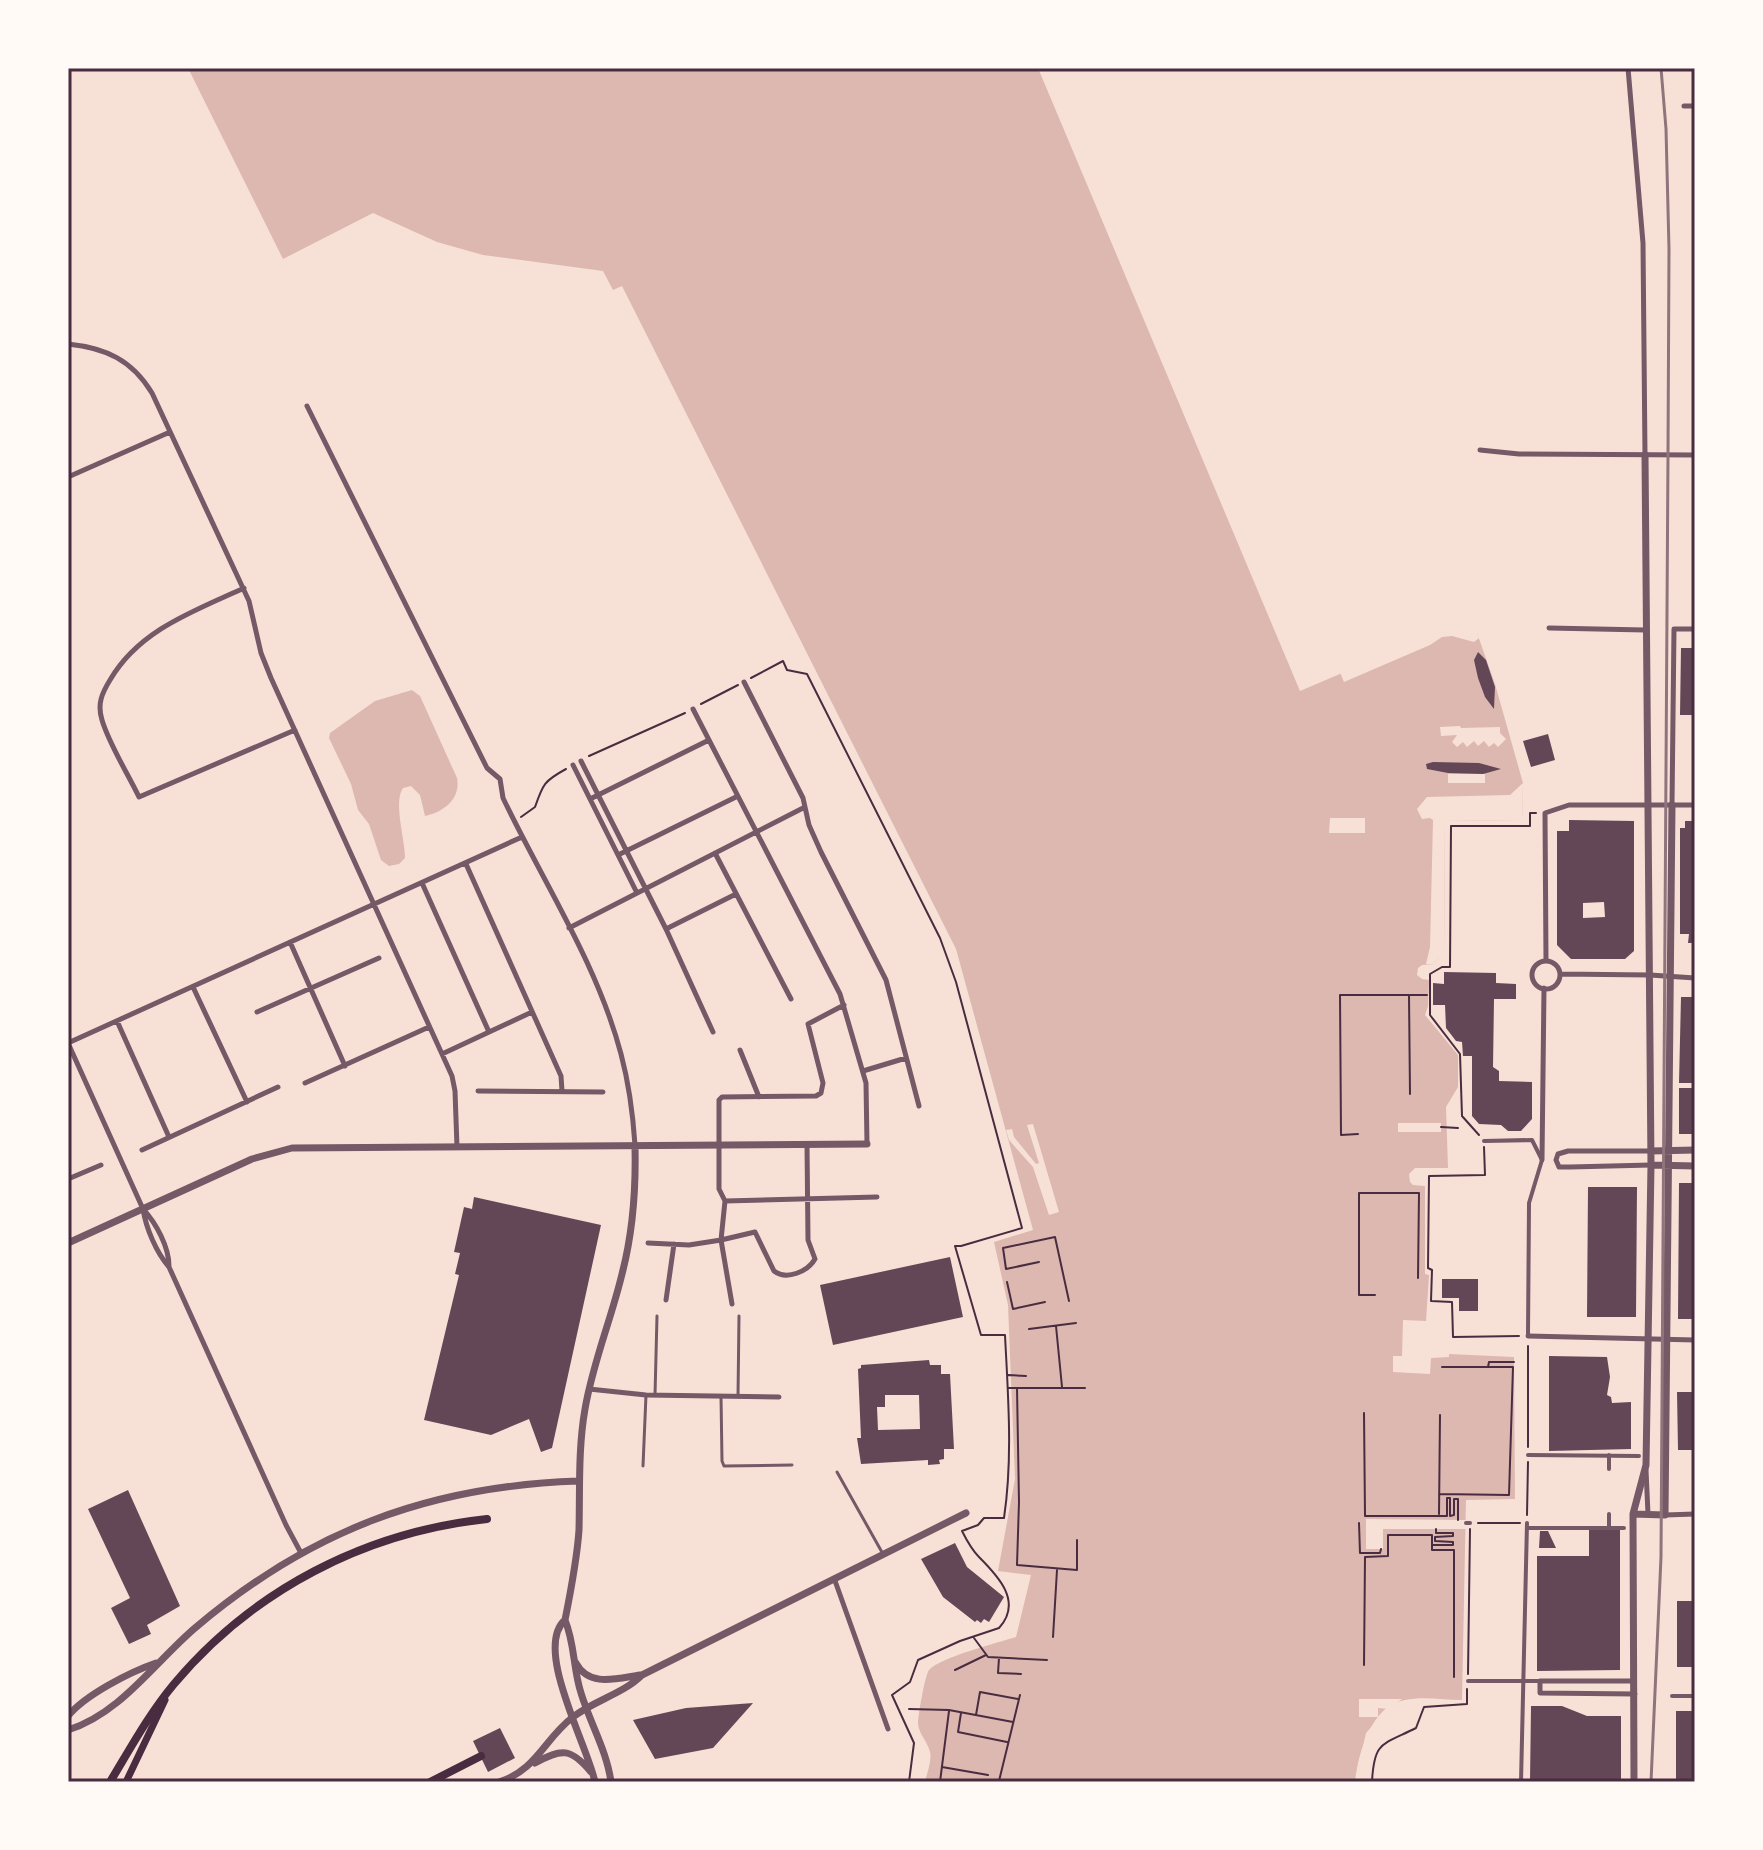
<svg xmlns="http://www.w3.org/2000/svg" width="1763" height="1850" font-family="'Public Sans',sans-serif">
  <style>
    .water { fill: #dcb8b0 }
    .pier { fill: #f7e1d7 }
    .building { fill: #644757; fill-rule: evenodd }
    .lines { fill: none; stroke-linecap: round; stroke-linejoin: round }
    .path { stroke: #4a2c40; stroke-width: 2 }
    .service { stroke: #755966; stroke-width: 3 }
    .pedestrian { stroke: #755966; stroke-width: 4 }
    .minor { stroke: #755966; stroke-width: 5 }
    .tertiary { stroke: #755966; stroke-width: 7 }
    .secondary { stroke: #4a2c40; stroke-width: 7 }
    .primary { stroke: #4a2c40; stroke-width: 8 }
    .rail { stroke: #8f747c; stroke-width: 3 }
    .neatline { fill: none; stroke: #4a2c40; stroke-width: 3 }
  </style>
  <rect width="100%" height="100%" fill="#f7e1d7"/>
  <path class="water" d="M188 68H1038L1300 691 1443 630 1477 633 1495 684 1523 783 1522 821 1445 820 1444 956H1439L1434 964 1422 965 1418 968 1417 975 1422 979 1429 980 1428 1006 1425 1015 1458 1055V1168H1425V1274L1429 1275 1426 1321 1403 1320 1402 1356H1393V1372L1430 1374 1431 1358 1449 1357V1354L1514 1357 1515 1499 1466 1500 1462 1700C1444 1700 1423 1696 1405 1700 1371 1705 1358 1754 1355 1782H925C927 1773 932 1760 930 1752 928 1742 918 1733 918 1723 918 1716 925 1675 929 1670 941 1657 997 1643 1016 1637L1031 1575 998 1571 1015 1479 1008 1305 994 1242 1033 1230 956 949 622 286 613 290 603 271 483 255 437 242 373 213 283 259Z
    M412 690 420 696 457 778C461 799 444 812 425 816L420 795 411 786 403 788C393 802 405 839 405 858L399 864 389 866 381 860 369 824 358 810 351 784 329 738 330 733 375 701Z"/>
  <path class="pier" d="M1454 624 1475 628 1479 638 1474 642 1452 636 1442 637 1430 645 1344 682 1339 670 1441 626Z
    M1460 726 1461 728 1500 727V733L1506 739 1498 747 1494 743 1489 747 1484 741 1478 746 1474 741 1467 747 1463 742 1457 747 1452 742 1457 735 1441 736 1440 727Z
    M1448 774H1485V783H1448Z
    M1523 783 1522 821 1445 820 1444 956H1439L1434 964H1426L1430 947 1433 820 1430 818 1422 819 1417 809 1427 797 1510 795Z
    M1330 818H1365V833H1329Z
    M1458 1087V1168H1448L1446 1107Z
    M1398 1123H1441V1132H1398Z
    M1033 1124 1059 1212 1049 1215 1033 1167 1009 1140 1006 1130 1012 1129 1014 1137 1036 1164 1039 1163 1027 1125Z
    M1415 1168H1425V1186L1413 1185 1410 1182 1409 1174Z
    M1366 1519 1466 1520V1529H1383V1549H1366Z
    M1359 1699H1402L1391 1707 1396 1708 1385 1716 1370 1735 1359 1782H1355L1366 1733 1388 1709 1378 1708V1717H1359Z"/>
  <path class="building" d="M1681 648H1695V715H1680Z
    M1478 652 1486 660 1495 687 1494 709 1485 697 1478 678 1474 660Z
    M1548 734 1555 760 1531 767 1523 741Z
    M1433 762 1479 763 1501 769 1483 774 1448 773 1427 769 1426 764Z
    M1569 820 1634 821V951L1625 959H1571L1557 945V831H1569ZM1604 902 1605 917 1583 918V903Z
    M1685 821H1695V943H1688L1689 934H1680V828H1685Z
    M1444 972 1496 973V983L1516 984V999H1494L1493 1067 1499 1071V1081L1532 1082V1119L1521 1131H1508L1501 1125 1479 1124 1472 1116V1056H1463L1462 1042 1456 1041 1446 1028 1445 1005H1433V983L1444 984Z
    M1681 997H1695V1083H1679Z
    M1679 1088H1695V1134H1679Z
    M1679 1183H1695V1319H1678Z
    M1588 1187H1637L1636 1317H1587Z
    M474 1197 601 1225 552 1448 541 1452 529 1419 491 1435 424 1420 459 1275 455 1274 460 1253 454 1252 464 1207 472 1209Z
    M950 1257 963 1317 833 1345 820 1285Z
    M1442 1279H1478V1311H1459V1298H1442Z
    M1549 1356 1607 1357 1610 1377 1607 1395 1611 1397 1612 1403 1631 1402V1449L1549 1451Z
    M929 1360 930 1365H941V1374H950L954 1449H944V1459L939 1460 940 1464 928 1465V1460L861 1464 857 1438H861L858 1369 861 1368V1365ZM885 1395H919L920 1429 878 1430 877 1407H885Z
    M1677 1392H1695V1450H1678Z
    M128 1490 180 1606 147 1625 151 1634 129 1644 111 1608 130 1598 88 1509Z
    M1589 1529H1620V1670L1537 1671V1556H1589Z
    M1540 1531H1548L1556 1548H1539Z
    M955 1543 967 1567 1004 1597 989 1622 984 1619 981 1623 977 1620 975 1622 943 1597 921 1559Z
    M1677 1601H1695V1667H1677Z
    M753 1703 713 1748 655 1759 633 1720 686 1708Z
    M1531 1706H1562L1587 1716H1621V1782H1530Z
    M1676 1711H1695V1782H1676Z
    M500 1728 515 1758 488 1772 473 1741Z"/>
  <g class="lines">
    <path class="path" d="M751 678 783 661 787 670 807 674 940 938 956 982 1022 1228 961 1246H955L981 1335H1005C1008 1395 1013 1458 1004 1518H984L978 1525 962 1531C967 1541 972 1550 979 1557 998 1576 1023 1602 999 1628L960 1641 918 1660 910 1682 892 1695 914 1743 909 1782
      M701 704 738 685
      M589 756 685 713
      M521 817 535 807C543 784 544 781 566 769
      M1410 995H1427
      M1441 1127 1458 1128
      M1358 1134 1341 1135 1340 995H1409L1410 1094
      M1479 1135 1462 1116 1460 1054 1430 1015V974L1442 967H1450L1451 826H1530V813H1536
      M1484 1147 1485 1175 1429 1176 1428 1268 1432 1270 1431 1301 1452 1302 1453 1337 1519 1336
      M1039 1262 1006 1269 1003 1248 1055 1237 1069 1301
      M1007 1282 1013 1309 1045 1302
      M1375 1295H1359V1193H1419L1418 1278
      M1056 1326 1062 1387
      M1029 1329 1076 1323
      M1488 1367 1489 1362H1514
      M1008 1375 1026 1376
      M1008 1388H1085
      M1017 1388 1019 1502 1017 1565 1077 1570V1540
      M1364 1413 1365 1516H1447V1498H1450V1516L1454 1515V1499H1458V1520
      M1528 1447V1346
      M1439 1494 1509 1495 1513 1367H1442
      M1439 1514 1440 1415
      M1527 1515 1528 1462
      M1359 1523 1360 1553H1380L1381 1549
      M1478 1523H1520
      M1433 1545H1453V1542L1435 1541V1537L1453 1536V1533H1436V1529
      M1053 1637 1057 1570
      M974 1638 988 1657 1047 1660
      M999 1658 998 1673 1021 1674
      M1364 1665 1365 1557 1388 1556V1535H1432V1550H1454V1677
      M955 1670 986 1655
      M1468 1674 1470 1529
      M909 1709 949 1710 1013 1722
      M961 1713 958 1732 1007 1742
      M976 1715 980 1692 1018 1699
      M942 1767 988 1775
      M999 1781 1020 1695
      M940 1782 949 1711
      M1372 1782C1374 1741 1382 1745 1416 1728L1424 1707 1467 1704V1689"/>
    <path class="service" d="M655 1395 657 1316
      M721 1396 722 1461 724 1466 792 1465
      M738 1396 739 1316
      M643 1466 646 1395
      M837 1472 883 1554"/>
    <path class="pedestrian" d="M1484 1141 1532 1140 1541 1158
      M1528 1335 1529 1203 1542 1160
      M1528 1455 1639 1456
      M1609 1469V1455
      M1466 1523H1470
      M1527 1528H1624
      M1609 1528V1514
      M1468 1681H1540
      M1672 1696H1695
      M1521 1782 1527 1523"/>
    <path class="minor" d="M1628 68 1643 243 1645 455
      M1684 106H1695
      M68 344C106 348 132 360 152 393L249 601 261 653 271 678 452 1076 455 1091 457 1147
      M307 406 487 768 500 779 503 798C543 882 597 963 621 1054 629 1084 633 1115 635 1145
      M1480 450 1519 454 1695 455
      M68 477 170 432
      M244 588C194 611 139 630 110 680 102 693 97 704 102 720 109 744 128 774 139 797L295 730
      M1549 628 1645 630
      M744 682 803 798 809 825 821 852 886 980 919 1106
      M693 709 840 994 866 1083 867 1144
      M581 761 666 929 713 1032
      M573 765 637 893
      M590 799 709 740
      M1672 805 1674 629H1695
      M715 853 791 999
      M618 855 738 796
      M466 864 561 1076 562 1091
      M422 883 489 1032
      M569 928 805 807
      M666 929 736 894
      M290 942 345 1066
      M1546 961 1545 813 1569 805H1695
      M1532 975a14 14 0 1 1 28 0a14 14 0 1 1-28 0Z
      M1560 974 1650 975 1695 978
      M193 987 247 1102
      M257 1012 379 958
      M117 1021 169 1137
      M68 1043 522 837
      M68 1043 143 1209C156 1223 169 1247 169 1266
      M740 1050 759 1097
      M442 1054 532 1012
      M863 1071 906 1058
      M305 1083 429 1027
      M478 1091 603 1092
      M807 1145 808 1240 815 1259C808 1271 787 1281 774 1271L755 1232 721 1240 725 1201 719 1189V1100L722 1097 816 1096 821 1093 823 1083 808 1024 844 1005
      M142 1150 278 1087
      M1651 1151H1568L1558 1154 1556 1160 1559 1167H1570L1651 1165
      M1542 1160 1544 988
      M68 1179 101 1165
      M725 1201 877 1197
      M143 1209C146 1228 156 1252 169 1267L286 1525 301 1553
      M648 1243 689 1245 721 1240 732 1304
      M666 1300 674 1244
      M1528 1336 1695 1340
      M589 1389 646 1395 779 1397
      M1646 1470 1648 1514
      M1665 1515 1695 1514
      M834 1578 888 1729
      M1633 1681H1540V1693L1635 1694"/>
    <path class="tertiary" d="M1651 1151 1695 1150
      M1651 1165 1695 1166
      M68 1243 252 1159 292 1148 867 1144
      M1633 1514 1665 1515 1672 805
      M565 1620C575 1644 573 1669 581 1693 590 1723 607 1751 611 1782
      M576 1663C589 1688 618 1678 640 1675
      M68 1716C85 1695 130 1672 156 1663
      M68 1730C120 1714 155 1662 195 1628 309 1531 429 1486 578 1481
      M535 1763C562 1748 571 1748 591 1772
      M499 1782C537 1770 544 1739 573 1717 595 1700 623 1694 642 1675L966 1513
      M595 1782C588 1746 533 1648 565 1620 571 1590 577 1560 579 1530 580 1489 578 1449 585 1409 593 1362 611 1320 622 1274 633 1232 636 1190 635 1147
      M1634 1782 1633 1514 1646 1465 1651 1165 1645 455"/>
    <path class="secondary" d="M126 1782 165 1700"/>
    <path class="primary" d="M110 1782C130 1749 149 1714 174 1684 253 1590 365 1532 487 1519
      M430 1782 481 1756"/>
    <path class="rail" d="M1651 1782 1661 1557 1668 455 1669 249 1666 129 1661 68"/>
  </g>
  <rect width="1763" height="1850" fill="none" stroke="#fffaf5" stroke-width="140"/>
  <rect x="70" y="70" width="1623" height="1710" class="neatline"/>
</svg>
